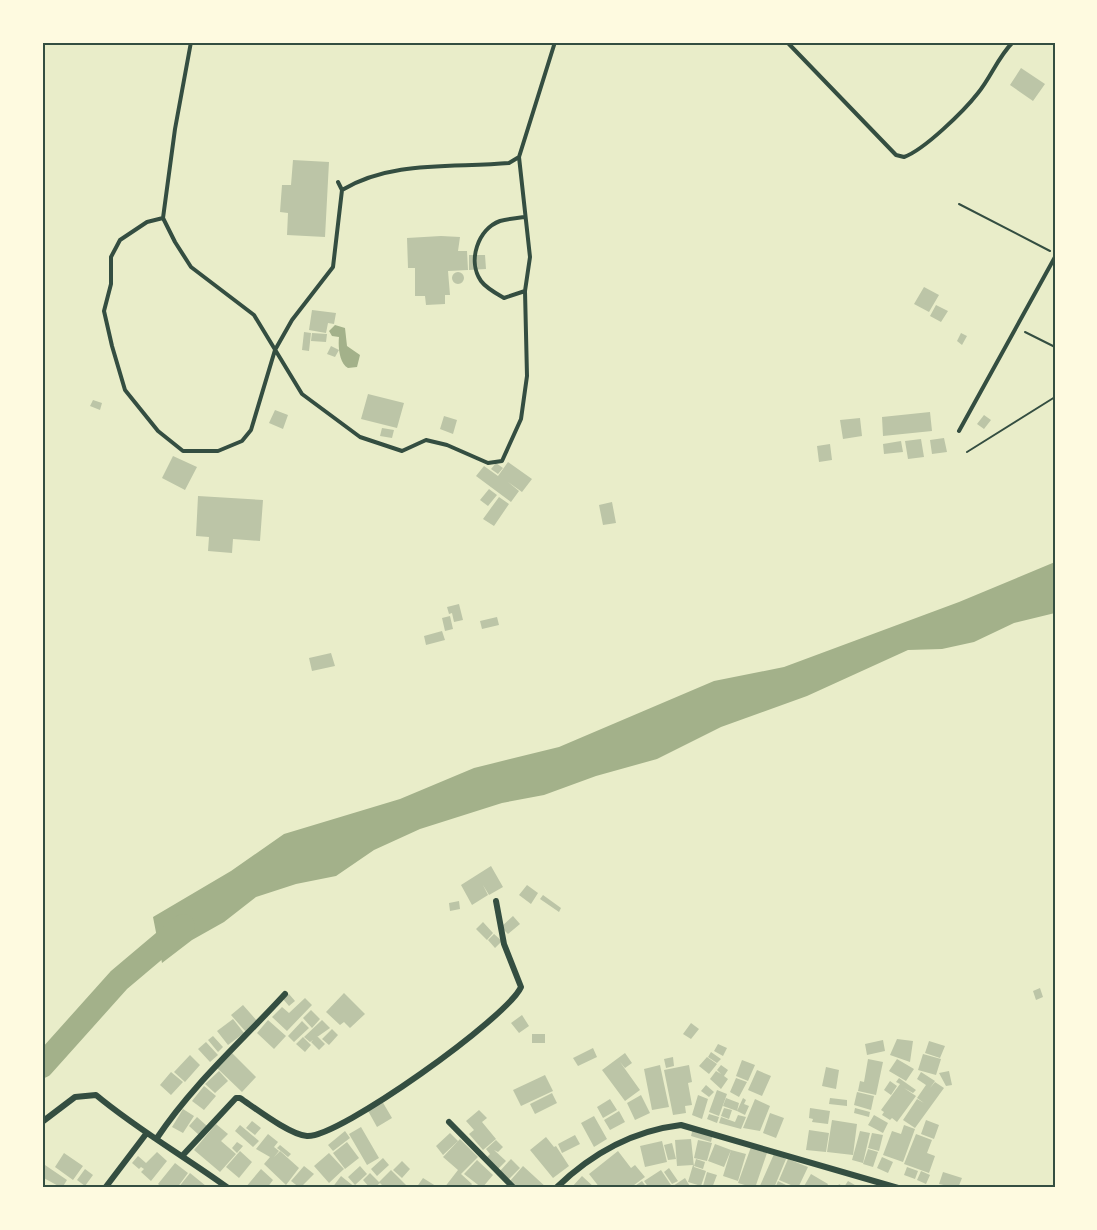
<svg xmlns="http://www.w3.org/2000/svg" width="1097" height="1230" font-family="Raleway,sans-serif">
	<rect width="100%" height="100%" fill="#e9edc9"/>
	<path fill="#a3b18a" d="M335,325l10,3 2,18 13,9 -3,12 -9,1c-9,-5 -10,-22 -9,-31l-7,-1 -3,-5z
		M1055,562v51l-41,10 -40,19 -32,7 -34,1 -101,46 -86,31 -64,32 -61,17 -52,19 -42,8 -82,26 -46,21 -38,26 -40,8 -40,13 -32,25 -32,18 -30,23 -9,-46 78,-46 53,-37 116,-35 74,-31 85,-21 155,-66 70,-14 175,-65z"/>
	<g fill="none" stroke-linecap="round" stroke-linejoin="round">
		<path stroke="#a3b18a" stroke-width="24" d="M42,1066l77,-86 64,-54"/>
	</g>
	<path fill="#bcc5a7" d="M1021,68l24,16 -12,17 -23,-16z
		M293,160l36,2 -4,75 -38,-2 1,-22 -8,-1 2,-27h9z
		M441,236l19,1 -2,14h9l1,19 -20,1 2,24h-5v9l-19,1 -1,-9h-10v-28h-7l-1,-30z
		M469,255h16l1,14 -17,1z
		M452 278a6 6 0 1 1 12 0a6 6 0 1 1-12 0Z
		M924,287l15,8 -10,17 -15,-8z
		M936,305l12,6 -7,11 -11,-6z
		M312,310l24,3 -2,11 -6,-1 -2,10 -17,-3z
		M304,332l7,1 -2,18 -7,-1z
		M312,333l15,1 -1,8 -15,-1z
		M961,333l6,3 -5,9 -5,-4z
		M331,346l8,4 -4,7 -8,-3z
		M368,394l36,9 -7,25 -36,-9z
		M93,400l9,3 -2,7 -10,-4z
		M275,410l13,5 -5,14 -14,-6z
		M930,412l2,19 -49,5 -1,-19z
		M984,415l7,5 -7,9 -7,-5z
		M444,416l13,4 -4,14 -13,-5z
		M860,418l2,18 -19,3 -3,-19z
		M382,428l12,2 -2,8 -12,-2z
		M944,438l3,14 -15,2 -2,-14z
		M921,439l3,18 -16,2 -3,-18z
		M901,441l2,11 -19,2 -1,-10z
		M830,444l2,16 -13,2 -2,-16z
		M173,456l24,11 -12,23 -23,-12z
		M508,462l24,17 -10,13 -14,-10 11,9 -8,11 -35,-26 8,-10 14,10z
		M496,463l7,5 -5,6 -7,-5z
		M489,489l8,6 -9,11 -8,-6z
		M198,496l65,4 -3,41 -27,-2 -1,14 -24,-2 1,-14 -13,-1z
		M499,497l10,7 -15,22 -11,-7z
		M612,502l4,21 -13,2 -4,-20z
		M459,604l4,16 -9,2 -2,-9 -3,1 -2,-7z
		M450,616l3,13 -8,2 -3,-13z
		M497,617l2,8 -17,4 -2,-8z
		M442,631l3,9 -19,5 -2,-9z
		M331,653l4,13 -23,5 -3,-13z
		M491,866l12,21 -14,8 -6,-10 5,10 -16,10 -11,-20z
		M527,885l11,8 -7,11 -12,-9z
		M543,895l18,13 -2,4 -19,-13z
		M459,901l1,8 -10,2 -1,-8z
		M513,916l7,8 -12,10 -7,-7z
		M483,922l10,11 -6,7 -11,-11z
		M494,934l8,7 -7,7 -7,-8z
		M1040,988l3,9 -7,3 -3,-9z
		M344,993l21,21 -15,14 -6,-6 -4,3 -14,-13z
		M289,994l6,7 -6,5 -6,-7z
		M305,998l7,7 -25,26 -15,-14 10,-10 7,6z
		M243,1005l15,17 -12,10 -15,-17z
		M311,1010l9,9 -8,9 -9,-10z
		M522,1015l7,11 -10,7 -8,-10z
		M233,1019l11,14 -16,12 -11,-14z
		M268,1020l18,16 -12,13 -17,-16z
		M322,1020l8,8 -20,14 -6,-5z
		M302,1021l7,7 -15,14 -6,-6z
		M691,1023l8,6 -8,10 -8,-5z
		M332,1029l6,6 -9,10 -7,-6z
		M532,1034h13v9h-13z
		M213,1036l10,11 -5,5 -10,-12z
		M317,1036l8,8 -6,6 -8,-8z
		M303,1037l8,8 -6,7 -9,-8z
		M897,1039l16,2 -3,21 -20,-7z
		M883,1040l2,11 -18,4 -2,-11z
		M929,1041l16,5 -5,12 -15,-5z
		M206,1042l12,13 -8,7 -12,-13z
		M718,1044l9,4 -4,8 -9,-5z
		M593,1048l4,9 -19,9 -5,-8z
		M711,1052l10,7 -4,4 -9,-6z
		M232,1053l24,24 -14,15 -25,-24z
		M625,1053l7,10 -7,5 -5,-6 20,28 -15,11 -23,-31z
		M923,1054l18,5 -5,16 -18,-5z
		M190,1055l10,10 -15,17 -11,-10z
		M673,1057l1,9 -8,2 -2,-9z
		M707,1057l10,7 -8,10 -10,-8z
		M868,1059l15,3 -7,33 -18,-4 2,-10 4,1z
		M897,1059l17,10 -8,12 -17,-10z
		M742,1060l13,5 -7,16 -12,-5z
		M660,1065l9,42 -17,3 -8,-41z
		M689,1065l3,17 -4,1 4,22 -7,1 1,7 -13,2 -9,-45z
		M721,1065l7,5 -4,6 4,3 -7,10 -11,-10 6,-8 5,3 -4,-4z
		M826,1067l13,3 -3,19 -14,-3z
		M757,1070l14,6 -9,20 -14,-6z
		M219,1071l9,10 -13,12 -10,-9z
		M949,1071l3,14 -6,1 -7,-13z
		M171,1072l12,10 -12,13 -11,-10z
		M921,1072l14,9 -5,7 5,-6 9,6 -29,40 -12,-8 14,-21 7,4 -7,-5 9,-13 -9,-6z
		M545,1075l8,16 -32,15 -8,-16z
		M736,1078l11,4 -8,15 -9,-5z
		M899,1078l17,12 -3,3 -9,-5 12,8 -19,26 -5,-4 -2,2 -8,-5 2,-3 -3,-2 19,-26 -4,-2z
		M890,1081l7,5 -6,9 -7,-5z
		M706,1085l8,7 -5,5 -8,-6z
		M204,1086l12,10 -12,14 -12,-9z
		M717,1090l10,4 -8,22 -10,-4z
		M857,1092l17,4 -3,14 -17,-5z
		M552,1093l5,10 -22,11 -5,-10z
		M641,1095l9,18 -15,7 -8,-17z
		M698,1095l10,4 -6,20 -10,-4z
		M726,1098l13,5 -2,8 -14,-5z
		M743,1098l3,2 -2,4 5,2 -4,9 -8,-4z
		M830,1098l17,2v6l-18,-2z
		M610,1099l7,11 -14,8 -6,-11z
		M755,1099l15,7 -10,25 -17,-3z
		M382,1101l10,17 -15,9 -10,-18z
		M724,1108l8,2 -3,9 -8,-3z
		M810,1108l20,3 -2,13 -16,-2 1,-3 -4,-1z
		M855,1108l15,4 -1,5 -15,-4z
		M183,1109l11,7 -11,17 -11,-6z
		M479,1110l8,8 -5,4 14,17 -13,11 -14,-16 5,-4 -8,-9z
		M619,1111l6,11 -15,8 -6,-10z
		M770,1113l14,5 -8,20 -13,-5z
		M709,1114l10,3 -2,6 -10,-4z
		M738,1115l8,2 -5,12 -22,-6 2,-6 14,5z
		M874,1115l14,8 -5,10 -15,-8z
		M594,1116l13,23 -13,8 -13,-24z
		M197,1117l10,9 -8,9 -10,-9z
		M832,1120l25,4 -4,31 -26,-3z
		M926,1120l13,5 -5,14 -13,-5z
		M252,1121l9,7 -6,7 -9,-7z
		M216,1124l12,10 -7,7 15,13 -16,18 -26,-22z
		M240,1125l19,16 -6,6 -18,-16z
		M904,1125l11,4 -12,33 -20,-7 9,-24 9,3z
		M361,1127l18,31 -12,7 -18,-31z
		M693,1128l20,6 -2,8 -20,-6z
		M809,1130l20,3 -3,19 -20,-2z
		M345,1131l5,7 -17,13 -5,-6z
		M860,1131l10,2 -7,30 -11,-3z
		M450,1133l8,8 -15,14 -7,-9z
		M872,1133l11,2 -4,16 -11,-3z
		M268,1134l10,8 -4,5 5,4 -5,6 6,-6 19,17 -13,17 -22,-21 6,-7 -14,-8z
		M916,1134l16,6 -5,13 8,3 -6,17 -25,-9z
		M575,1135l5,9 -18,9 -4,-9z
		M546,1137l8,10 2,-1 13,20 -16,12 -23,-28z
		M460,1139l18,18 -17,17 11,10 -3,4h-25l14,-18 -15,-13z
		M691,1139l3,28 12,4 -5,15 -13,-4 5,-17 -16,1 -2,-26z
		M496,1140l7,7 -5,5 -4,-2 12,11 -9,9 -12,-11 5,-5 -4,-5z
		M698,1140l14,3 -5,18 -13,-3z
		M662,1141l5,21 -22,5 -5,-21z
		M237,1142l6,4 -6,7 -5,-5z
		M347,1142l12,16 -14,11 -12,-16z
		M672,1143l4,16 -8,1 -4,-15z
		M715,1144l16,6 -7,17 -16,-6z
		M280,1145l11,9 -3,3 -11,-9z
		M751,1147l16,6 -12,35 -17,-5z
		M868,1149l10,3 -5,15 -10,-3z
		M731,1150l15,4 -8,27 -15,-5z
		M240,1151l12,11 -13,16 -13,-11z
		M618,1151l13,17 4,-3 10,12 -15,11h-30l-11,-14z
		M157,1152l10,9 -16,20 -10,-9 3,-3 -3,-2 -2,2 -7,-6 6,-7 8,7z
		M64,1153l19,13 -10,14 -18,-13z
		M329,1153l15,16 -15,14 -15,-17z
		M774,1154l12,5 -12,29h-15z
		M882,1157l11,5 -5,11 -11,-5z
		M383,1158l6,7 -12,11 -6,-7z
		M511,1159l9,9 -11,11 -9,-8z
		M696,1159l9,3 -2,7 -9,-3z
		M788,1159l20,8 -10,21 -19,-8z
		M477,1160l16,15 -11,13 -18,-14z
		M402,1161l8,8 -8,9 -9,-8z
		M42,1163l25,17 -5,8 -20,-11z
		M175,1163l13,10 -11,15h-14l-5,-4z
		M304,1166l10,8 -14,14 -9,-7z
		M360,1166l7,8 -12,11 -7,-8z
		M523,1166l24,22h-29l-8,-7z
		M907,1167l11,4 -3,8 -11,-4z
		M669,1168l9,13 -6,3 -8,-12z
		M85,1169l8,6 -8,11 -8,-6z
		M261,1169l12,11 -6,8h-22z
		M391,1170l16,16 -2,2h-20l-6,-6z
		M661,1170l12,18h-24l-5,-7z
		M921,1171l9,4 -4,9 -9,-4z
		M707,1172l10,3 -5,13 -9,-2z
		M943,1172l19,6 -4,10 -19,-4z
		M190,1173l16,13 -1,2h-27z
		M370,1173l10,10 -6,5h-4l-7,-8z
		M811,1174l17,10 -2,4h-23z
		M341,1176l15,12h-24z
		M582,1176l13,12h-24z
		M423,1178l16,10h-23z
		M685,1178l6,10h-16l-2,-2z
		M642,1181l5,7h-15z
		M778,1181l14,7h-17z
		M848,1181l12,7h-23l2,-4 5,3z"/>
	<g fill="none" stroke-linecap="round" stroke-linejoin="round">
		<path stroke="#344e41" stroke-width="2" d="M959,204l91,47
			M1025,332l30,15
			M967,452l88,-55"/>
		<path stroke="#344e41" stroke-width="4" d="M191,42l-16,87 -12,89 12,24 16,25 63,48 48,79 58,43 42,14 24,-11 21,5 41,18 14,-2 19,-42 6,-43 -2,-85 5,-34 -11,-100 36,-115
			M787,42l109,113 8,2c20,-7 60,-46 74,-64 13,-16 20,-36 35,-51
			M338,182l4,8c49,-30 111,-22 167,-27l10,-6
			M524,217c-8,1 -16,2 -24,4 -22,8 -33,40 -19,60 5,7 16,13 23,17l21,-7
			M163,218l-16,4 -27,18 -9,17v27l-7,27 8,35 13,44 33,41 25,20h35l24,-10 9,-11 24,-80 17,-30 41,-53 9,-77
			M959,431l96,-174"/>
		<path stroke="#344e41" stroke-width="6" d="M42,1122l33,-25 21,-2c42,35 88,61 132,93
			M449,1122l65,66
			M157,1138c36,-54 84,-96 128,-144
			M183,1155l53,-57h4c15,10 50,37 67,38 32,2 201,-119 214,-149l-17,-43 -8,-43
			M105,1188l41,-54
			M556,1188c35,-34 75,-57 125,-63l217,63"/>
	</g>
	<rect width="1097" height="1230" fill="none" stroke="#fefae0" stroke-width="87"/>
	<rect x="44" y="44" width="1010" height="1142" fill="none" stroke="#344e41" stroke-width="2"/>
</svg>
